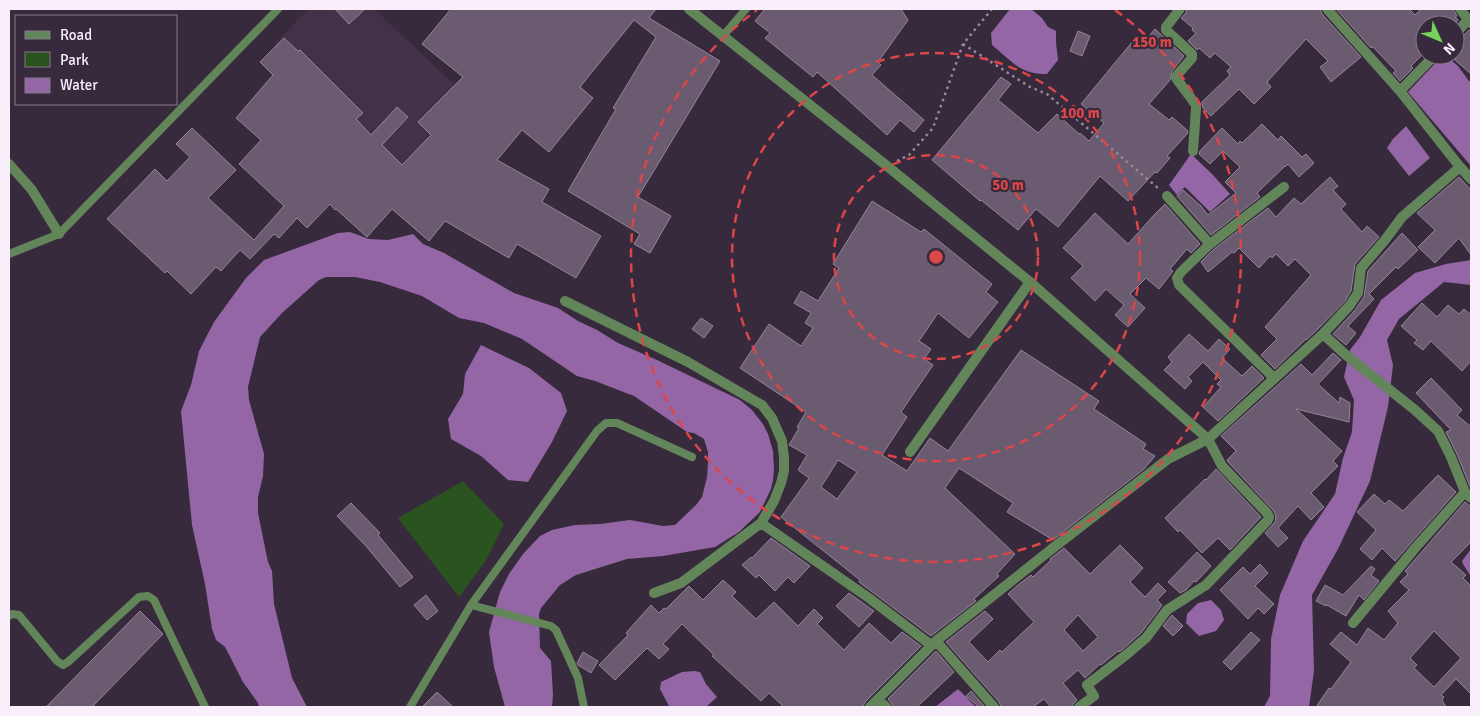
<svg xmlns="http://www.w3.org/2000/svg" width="1480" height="716" font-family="Signika,sans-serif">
	<rect width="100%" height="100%" fill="#372a3c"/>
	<path fill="#433149" d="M308,9h66l114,107 -66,69 -148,-140z"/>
	<path fill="#2b531f" d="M463,481l41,43 -17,35 -28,38 -61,-79z"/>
	<path fill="#9466a5" d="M1010,9h21l11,9 6,9 8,4v12l2,17 -11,14c-28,0 -35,-13 -55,-29l-1,-12z
		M1443,55h2l13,11 11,15 2,1v84l-63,-74z
		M1406,126l24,32 -21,18 -22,-28 6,-9z
		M1191,154l21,20 18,20 -20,18 -25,-25 -8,8 -8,-10z
		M350,232l19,7 19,1 25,-6 10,10 21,9 70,40 44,15 20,13 19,9 21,13 39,17 83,40 12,10 11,14 5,10 5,17 1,19 -1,10 -2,9 -11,23 -21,20 -24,15 -52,9 -36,3 -51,16 -16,10 -19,23 -2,6 1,34 11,13 2,33 -1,13h-47l-11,-40 -5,-35 11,-40 9,-18 14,-20 17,-18 12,-6 23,-5 25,-1 30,-4 33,6 12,-1 21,-20 6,-8 5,-20 1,-14v-11l-4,-13 -10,-6 -7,-1 -53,-36 -39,-15 -18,-5 -55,-37 -38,-16 -25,-5 -37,-22 -42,-14 -25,-5h-29l-7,3 -37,33 -22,24 -12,50 1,13 15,54 -1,22 -5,21v16l10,49 4,9 2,33 18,74 15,29h-48l-1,-4 -15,-21 -18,-35 -9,-7 -4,-11 -7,-45 -13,-59 -11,-114 10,-26 8,-34 15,-29 32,-44 18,-18 74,-27z
		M1471,260v25l-27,-3 -45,37 -12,21 6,25 -5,42 -18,74 -32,68 -26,46 2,76 -5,36h-45l6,-11 1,-57 9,-44 23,-54 32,-47 8,-36 9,-26 2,-32 -10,-23 6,-27 10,-13 21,-37 34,-27 31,-9z
		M481,345l48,23 32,25 6,18 -15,31 -24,40 -20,-2 -27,-24 -30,-17 -3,-20 15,-25 2,-20z
		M1471,549v28l-8,-13 -1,-3z
		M1211,600l10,10 3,10 -8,11 -17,5 -13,-13 1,-9 11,-11z
		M694,671l6,1 6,12 11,13 -11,10h-34l-3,-1 -9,-17 1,-7 21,-10z
		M958,689l18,18h-41z"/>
	<path fill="#6a5b70" stroke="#95849b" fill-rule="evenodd" d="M335,9h30l-16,15z
		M451,9h205l-7,9 71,43 -82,136 33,19 -21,37 -16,-9 6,-10 -72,-43 48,-82 -3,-1 43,-71 -22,-17 -54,67 13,11 -44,54 -27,-22 -25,30 52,29 -7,13 59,34 -25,42 -59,-34 -8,14 -64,-37 -16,20 -37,-32 -25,28 -31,-28 -1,1 -5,-6 -23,24 -10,-10 -18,20 -5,-4 -24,25 -10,-9 -19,21 -5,-4 -25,27 -24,-23 -2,2 -58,-54 48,-50 12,12 23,-24 -14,-13 16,-16 44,42 -28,28 46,42 30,-34 -45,-42 22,-24 -25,-22 37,-43 -13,-13 24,-24 14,13 2,-1 63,63 -7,6 15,16 26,-28 11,10 -26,28 20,20 29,-30 -13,-13 45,-45 -41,-33z
		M765,9h136l7,11 -30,42 3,3 -9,10 52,45 -10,12 -14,-12 -13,15 -70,-63 -4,5 -48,-39 5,-5 -15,-12z
		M1187,9h133l2,5 39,43 -30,25 -11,-15 8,-6 -22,-22 -39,43 4,5 -17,17 -15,-15 -28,27 -8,-8 -1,-6 28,-27 -3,-4 4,-4 -16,-14 -5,5 -11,-10 -2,2 -9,-9 8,-8 -4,-3 1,-2 -12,-10 5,-5z
		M1336,9h73l6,6 6,-6h32l4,7 -2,1 3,3 -4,5h-29v27l-14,14 2,2 -13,13 -7,-8 3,-2 -23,-24 -2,1z
		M1155,29l29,27 -12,15 -2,9 -21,24 20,16 3,-3 16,14 -1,3 -20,22 3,2 -13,15 -2,-1 -27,29 -28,-25 -42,51 -22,-18 -18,21 -37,-30 -1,1 -48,-41 69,-83 10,7 -13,16 40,33 19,-19 22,20 1,-1 9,8 15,-18 -23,-19 52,-63 7,6z
		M1469,30h2v44l-16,-14v-19l5,-2z
		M1078,31l12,5 -8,20 -12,-5z
		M1262,124l16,16 3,-4 21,21 4,-3 8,9 -15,14 -11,-13 -3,3v-1l-28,27 3,4 -49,38 -34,-39 6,-6 18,16 7,9 28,-22 -11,-11 15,-15 -17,-16 -13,13 -11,-10 1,-3 22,-23 16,16 2,-3 2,2z
		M1330,177l8,9 -5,4 13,14 -5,5 21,23 5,-6 12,11 -24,27 -4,27 -6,10 -27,28 -12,11v-1l-31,30 -14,-14 16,-16 -12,-12 46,-52 -16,-16 -7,7 -12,-12 -4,4 -2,-2 -11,12 -20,-20 -5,5 -2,-1 -24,20 -7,-10 13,-13 54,-41 8,9 18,-19 7,6z
		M1459,177l12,13v65l-12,-17 -24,25 -17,-16 17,-17 -18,-17z
		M872,201l49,31 3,-3 68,55 -6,8 12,10 -29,36 -31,-25 -19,28 12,8 -7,10 9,6 -32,47 6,5 -25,38 25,16 23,-33 18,13 73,-101 78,51 -5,8 52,35 -3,5 12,7 -11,13 -91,71 -46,-28 6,-9 -54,-35 -14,20 70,66 -18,20 2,2 -25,23 2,2 -45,35 -72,-54 1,-2 -79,-63 28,-39 -11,-8 9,-15 -18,-10 10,-17 -2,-1 9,-15 -66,-44 29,-44 32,22 12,-18 -8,-5 6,-10 -17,-10 7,-12 17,10 21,-33 -6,-4zM838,460l19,12 -20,27 -16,-12z
		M1165,204l35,40 -9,9 -4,-4 -17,20 3,2 -14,18 -13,-11 -16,16 15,14 -17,19 -13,-12 9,-10 -18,-16 -11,12 -24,-23 12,-12 -20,-18 32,-35 33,31 26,-29z
		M1402,233l16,17 -20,19 -2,-2 -27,27 5,5 -26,27 8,7 -10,12 -13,-11 22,-24 9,-13 4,-26z
		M1422,303l15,14 11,-12 11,9 5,-5 7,6v46l-9,10 -31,-30 -8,9 -9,-7 3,-3 -16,-14z
		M701,318l12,8 -9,12 -12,-9z
		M1189,334l19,17 11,-12 11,10 -8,9 20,18 10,-10 12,12 -46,43 -15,-14 18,-20 -4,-3 4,-4 -18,-18 -15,15 4,4 -7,8 -21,-19 8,-8 -4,-5z
		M1333,353l8,7 -23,24 21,19 1,-6 10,6 -1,19 -53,-13 46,42 -9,10 5,5 -27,27 13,14 -13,13 -13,-14 -20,22 10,10 -10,9 -13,-14 10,-11 1,-6 -3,-6 -45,-48 -1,-2 9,-9 -15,-15 80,-72 11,11z
		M1431,378l31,32 -5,5 14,12v62l-14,-35 -11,-22 5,-2 -35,-37z
		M1216,469l45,48 -31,33 -12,-12 -16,15 -22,-23 -2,2 -13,-14 40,-39 1,1z
		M1438,475l18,17 -61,69 -13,-13 -10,12 -12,-11 16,-19 -19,-18 17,-18 11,10 4,-4 14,11z
		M1465,502l6,5v35l-20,20 15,13 -3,3 8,8v108l-15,-15 -15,16 3,2 -2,3 4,7h-130l13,-19 2,1 20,-27 -21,-18 11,-12 16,13 11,-17 16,12 14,-17 -10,-12 21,-21 -9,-8 8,-8 -3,-3zM1434,631l27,27 -27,29 -20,-19 3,-3 -7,-7z
		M351,503l29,30 -2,2 35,42 -13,10 -34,-41 -29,-30z
		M771,538l39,28 -16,17 -6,-6 -13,14 -16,-16 -3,3 -14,-13 9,-8 1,1z
		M1120,545l23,23 -13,14 15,15 13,-14 8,8 -9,9 5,5 -21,28 -19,17 -3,2 -1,-1 -17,14 -1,-1 -15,14 -7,-8 -15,13 14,17 -4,4 -1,3h-21l-7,-8 -11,8h-32l-2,-5 -53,-60 39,-31 8,8 -24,23 19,20 12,-12 2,2 32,-30 -26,-28 10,-9 13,-10 2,2 18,-17 -1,-1 14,-11 26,26zM1078,615l20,22 -15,14 -19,-21z
		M1197,552l14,14 -15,16 -2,-1 -8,9 -6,3 -12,-11z
		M1260,564l8,9 -13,13 19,18 -10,10 -6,-6 -10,11 -28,-29 23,-23 7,7z
		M1371,566l4,3 -4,6 8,6 -15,19 -5,-5 -13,21 -19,-11 -1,1 -10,-5 9,-16 18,10z
		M723,580l13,12 -4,4 24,23 18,-17 24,24 16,-17 9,9 -6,6 27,26 25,-27 22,20 11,-11 19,14 -56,56 -2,5h-79l-15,-14 -8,8 -49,-45 2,-1 -32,-31 -19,20 6,5 -10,10 -12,-11 -32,32 -16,-15 29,-30 -2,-2 25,-28 8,8 5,-5 2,1 23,-23 14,14z
		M849,593l25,18 -15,16 -23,-21z
		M426,595l12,16 -11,9 -13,-15z
		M140,611l23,23 -71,73h-46z
		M1172,615l11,11 -10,10 -10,-10z
		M1251,632l9,8 -29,30 -8,-8z
		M936,651l18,21 -37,35h-24l-2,-4 -3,-4z
		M583,652l15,9 -7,12 -13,-8 -1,-2z
		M971,691l14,16h-6l-13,-11z
		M437,692l16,15h-31z"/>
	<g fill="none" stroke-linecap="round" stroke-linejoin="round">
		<path stroke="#968b9a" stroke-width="2.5" stroke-dasharray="2.5 4" stroke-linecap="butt" d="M963,44l67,43 17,7 111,94
			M897,161l12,-6 24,-27 30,-84 29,-35"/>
		<path stroke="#63855a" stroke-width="8" d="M723,36l23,-27
			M9,254l50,-20 219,-225
			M471,605l80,21 5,4 22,48 6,29
			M9,616l3,-2 7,1 38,46 6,4 5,-3 71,-65 9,-1 6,4 51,107
			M410,707l61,-102 126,-174 9,-8h11l75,34"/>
		<path stroke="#63855a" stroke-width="10" d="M1180,9l-14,18v3l26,24v4l-15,17 -1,3 20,27v4l-3,42
			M1327,9l73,82 60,76 11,12
			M1460,9l11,14
			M1455,34l13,-14
			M1400,91l35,-36
			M9,164l23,26 27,44
			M1167,196l43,48 -29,28 -4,6 2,7 95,93
			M1210,244l74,-57
			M565,301l123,61 74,43 10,13 10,23 2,16v14l-3,12 -7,18 -13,22 -80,60 -27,10
			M1323,334l23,21 69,55 23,21 13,26 14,35 6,6
			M910,452l120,-170
			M761,523l108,75 62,47
			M1353,623l63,-76 49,-55
			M936,641l58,66
			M878,699l8,8
			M870,707l66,-66 117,-93 115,-89 40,-20 115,-105 27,-29 8,-12 3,-25 24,-28 17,-23 58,-50
			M1079,707l15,-11 -7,-11 39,-30 20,-17 21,-28 39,-25 62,-65 1,-3 -2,-4 -45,-47 -14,-27"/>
		<path stroke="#63855a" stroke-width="10" d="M689,9l198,157 143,116 178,157"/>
	</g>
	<g fill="none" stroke="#db4648" stroke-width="2.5" stroke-dasharray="9 6">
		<circle cx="936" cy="257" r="102"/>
		<circle cx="936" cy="257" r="204"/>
		<path d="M1115 10A305 305 0 1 1 757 10"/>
	</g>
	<circle cx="936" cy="257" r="8" fill="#db4648" stroke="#372a3c" stroke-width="2.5"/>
	<g font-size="15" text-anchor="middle" font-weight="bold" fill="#db4648" stroke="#372a3c" stroke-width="4.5" stroke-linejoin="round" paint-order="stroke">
		<text x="1152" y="47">150 m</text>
		<text x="1080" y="118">100 m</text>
		<text x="1008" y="190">50 m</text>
	</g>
	<rect width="1480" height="716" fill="none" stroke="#f8effb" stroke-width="20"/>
	<rect x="15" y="15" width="162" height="90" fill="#372a3c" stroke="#847988"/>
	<rect x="25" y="31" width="25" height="8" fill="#63855a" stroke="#847988"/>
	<text x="60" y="40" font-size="15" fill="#f8effb">Road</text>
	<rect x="25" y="52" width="25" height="15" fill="#2b531f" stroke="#847988"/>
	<text x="60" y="65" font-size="15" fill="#f8effb">Park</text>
	<rect x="25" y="78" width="25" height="15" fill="#9466a5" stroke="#847988"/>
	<text x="60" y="90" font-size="15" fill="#f8effb">Water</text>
	<g transform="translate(1440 40) rotate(134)"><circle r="24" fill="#372a3c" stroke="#847988"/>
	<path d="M0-4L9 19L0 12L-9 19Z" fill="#76d25a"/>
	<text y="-8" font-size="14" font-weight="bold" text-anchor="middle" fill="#f8effb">N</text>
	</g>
</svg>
